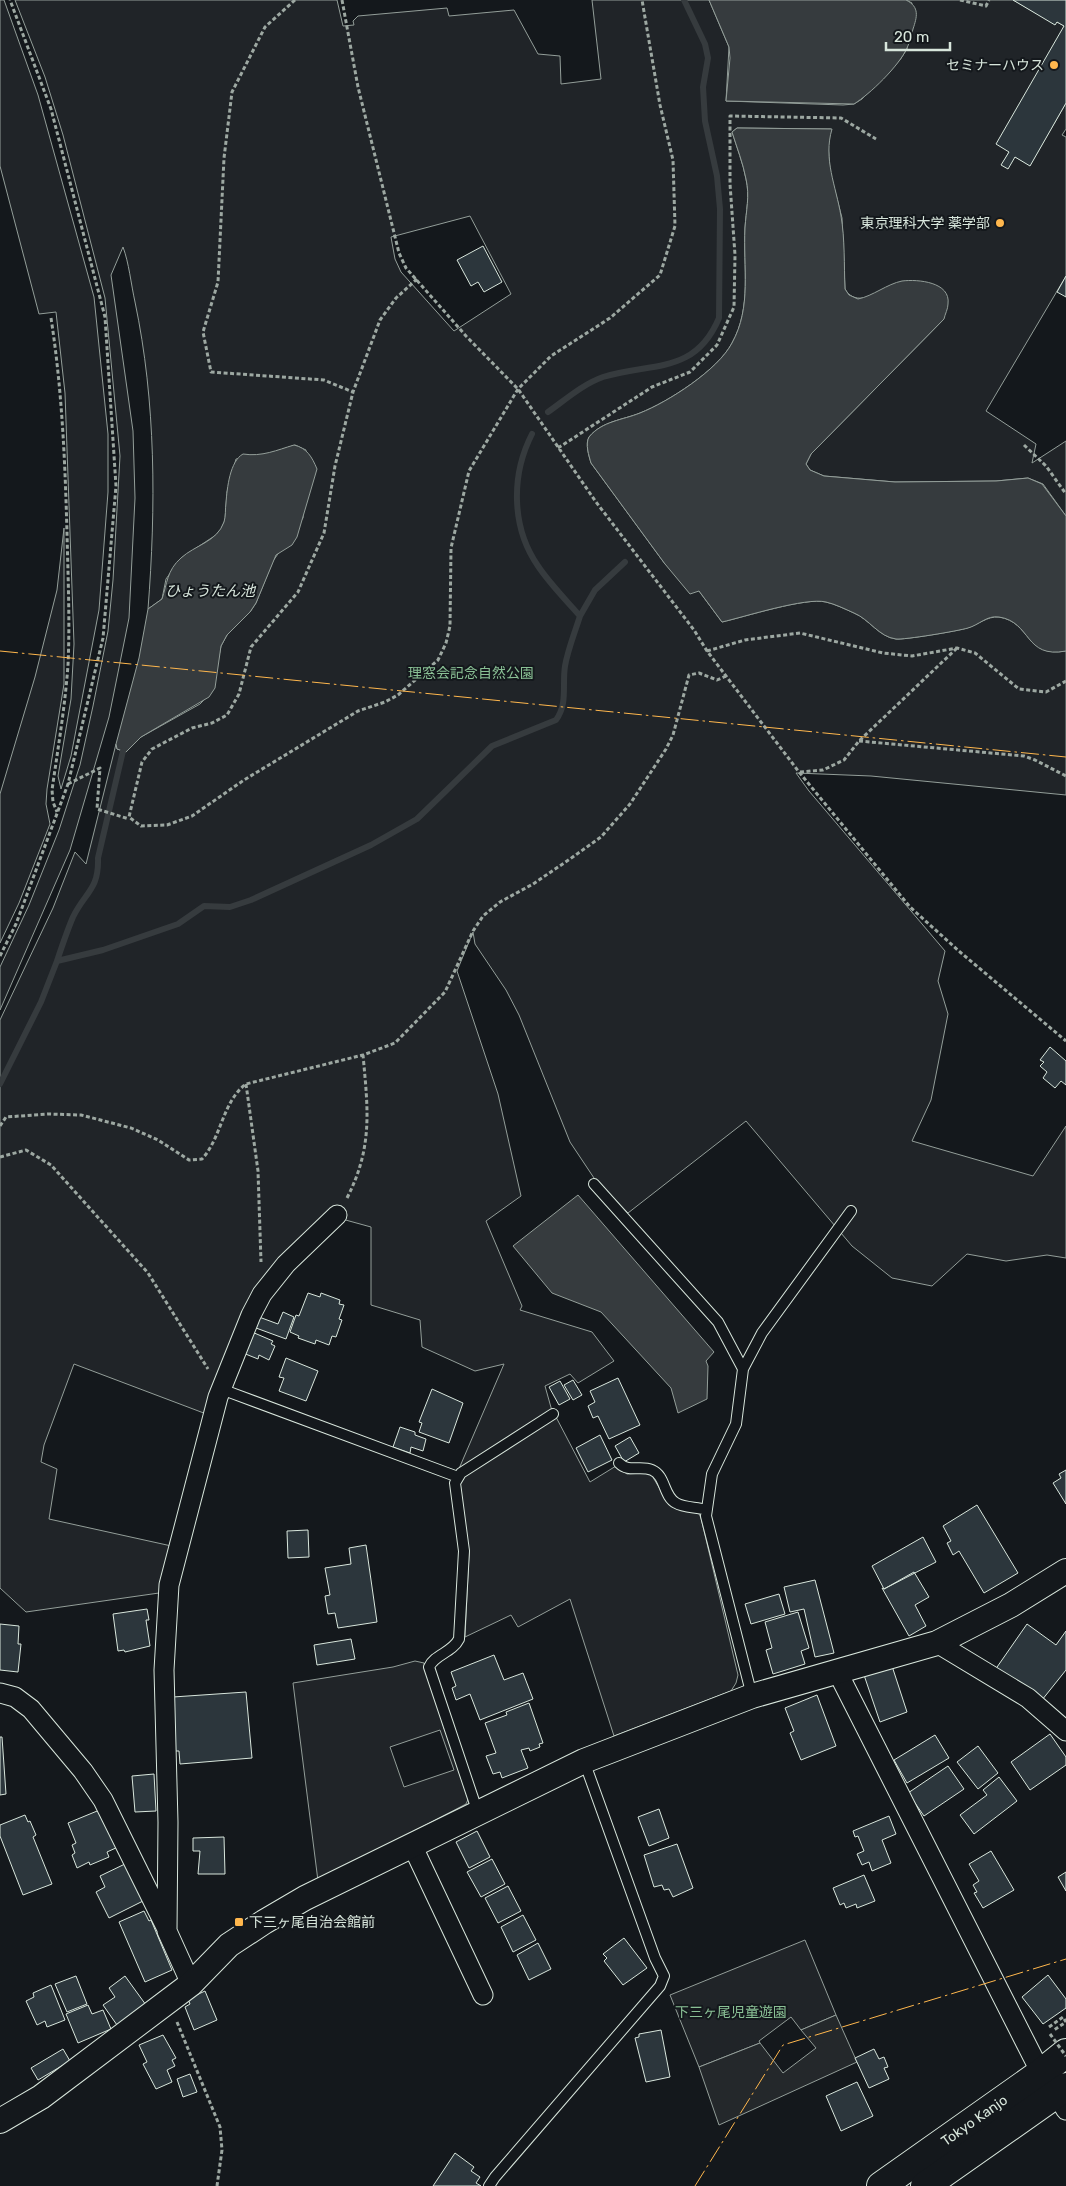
<svg xmlns="http://www.w3.org/2000/svg" width="1066" height="2186" font-family="Rubik,'Noto Sans JP',sans-serif">
	<rect width="100%" height="100%" fill="#14181c"/>
	<path fill="#202428" stroke="#939e99" fill-rule="evenodd" d="M0,0h4l34,95 56,202 14,137v58l-9,118 -28,146 -10,33 -3,-13 13,-77 3,-55 -9,-251 -9,-81 -17,2 -39,-148z
		M15,0h322l6,26 11,-1 -1,-4 5,-5 89,-8 2,8 65,-6 24,44 22,2 1,28 40,-5 -9,-79h117l20,47 -3,54 117,4 11,-1 8,-5 38,-39 7,-11 5,-46 -6,-3h107l42,24 2,-2 7,4 -55,126 -7,13 13,-8 15,8 36,-62v26l-4,6 4,2v139l-80,135 50,33 -4,19 34,-22v75l-23,-32 -15,-6 -32,3 -101,1 -71,-6 -14,-6 -4,-6 5,-10 133,-135 -81,-21c-8,1 -14,-2 -18,-9l-3,-71 -12,-46 -2,-30 3,-13 -94,-1 -5,4c5,16 11,31 14,47 4,17 0,32 -1,49 -2,39 7,79 -13,115 -14,27 -64,59 -92,70 -17,7 -38,8 -51,24 -4,7 0,19 2,26l74,101 34,27 23,31c22,-5 84,-25 104,-20 9,2 19,7 28,11 15,6 25,24 42,26 7,1 62,-8 71,-11 11,-3 20,-12 32,-11 32,5 26,41 67,34v144l-195,-19 -75,-3 13,18 136,160 -7,30 10,33 -17,86 -19,41 121,35 33,-50v132l-19,-3 -41,6 -39,-7 -35,32 -40,-8 -40,-32 -106,-125 -118,92 -34,-35 -24,-36 -51,-127 -13,-25 -31,-46 -2,-12 -16,39 41,123 23,102 -35,25 36,85 -2,4 72,22 22,29 -36,22 -8,-9 -25,12 7,25 -94,60 46,-107 -29,7 -53,-24 -2,-27 -49,-15v-78l-40,-11 -57,56 -65,143 -135,-51 -30,81 -3,17 16,7 -8,50 127,28 -10,45 -140,20 -26,-24v-568l53,-112 22,-56 11,12 30,-120 1,5 9,3 15,-15 59,-33 12,-12 9,-46 6,-11 23,-23 6,-9 17,-42 30,-43 3,-68 -11,-5 -30,10 -29,4 -9,33 -2,28 -4,9 -5,6 -35,23 -15,21 -4,20 -14,10c8,-102 8,-207 -13,-307 -4,-18 -6,-39 -12,-55l-12,28 22,156 2,67 -6,120 -20,99 -39,133 -70,160v-43l29,-62 30,-75 21,-65 13,-59 15,-75 5,-51 7,-124 -15,-158 -42,-163 -18,-58zM470,216l41,78 -57,37 -53,-59 -6,-13 -4,-22z
		M64,528v156l-17,105 -1,15 4,20 -31,79 -19,40v-149l35,-117 22,-87z
		M556,1417l34,65 26,-16 11,8 18,-1 6,1 16,27 31,11 3,6 37,157 -2,8 -5,8 -117,45 -44,-137 -52,28 -7,-12 -46,22 4,-83 -10,-64 2,-13z
		M415,1661l9,2 20,65 26,67 -4,9 -148,77 -25,-198 100,-16zM440,1730l14,40 -50,17 -14,-40z
		M805,1940l31,75 -35,15 -10,-13 -32,24 1,2 -61,24 -29,-72z"/>
	<path fill="#24282b" stroke="#939e99" d="M836,2015l21,47 -138,63 -20,-58 61,-24 23,30 33,-25 -15,-18z"/>
	<path fill="#363b3e" stroke="#939e99" d="M709,0h197c14,7 11,17 7,29 -2,7 -3,13 -6,19 -8,18 -37,46 -53,56l-128,-3 4,-43 -1,-11z
		M737,128l95,1c-9,30 4,57 9,87 4,23 3,49 4,73l4,6 9,4c15,-3 29,-15 44,-18 16,-2 49,1 46,23 0,5 -3,10 -4,15l-133,135 -5,10 4,6 14,6 71,6 101,-1 32,-3 14,6 24,32v135c-42,8 -34,-29 -67,-34 -12,-2 -20,8 -31,11 -10,3 -64,12 -72,11 -17,-2 -27,-20 -42,-26 -9,-4 -19,-9 -28,-11 -20,-5 -82,15 -104,20l-23,-31 -9,3 -25,-30 -74,-101c-2,-7 -6,-19 -2,-26 13,-16 34,-17 51,-24 28,-11 78,-43 92,-70 20,-36 11,-76 13,-115 1,-17 5,-32 1,-49 -3,-16 -9,-31 -14,-47z
		M294,445c13,3 18,12 23,24l-20,68 -5,8 -16,10 -20,48 -6,9 -23,23 -6,11 -6,42 -6,9 -68,40 -15,15 -9,-3 -1,-5 23,-86 9,-49 14,-10c5,-15 5,-29 19,-41 14,-13 36,-16 43,-36 2,-6 1,-13 2,-19 1,-15 4,-42 17,-49 19,3 34,-4 51,-9z
		M578,1195l136,157 -8,9 2,5 -1,33 -29,14 -7,-25 -70,-76 -49,-19 -39,-47z"/>
	<g fill="none" stroke-linecap="round" stroke-linejoin="round">
		<path stroke="#363b3e" stroke-width="6" d="M548,412c17,-12 35,-28 55,-35 49,-15 92,-2 116,-59l1,-109 -3,-33 -12,-55 -2,-34 5,-29 -3,-14 -21,-44
			M580,616l15,-26 30,-28
			M57,961c5,-15 10,-30 16,-44 12,-25 26,-27 25,-59l25,-107
			M0,1084l41,-82 16,-41 46,-11 75,-26 26,-18 26,1 21,-7 120,-55 46,-26 75,-73 64,-26c12,-16 6,-35 9,-54 3,-17 10,-34 15,-50 -14,-16 -30,-32 -42,-50 -27,-39 -27,-91 -6,-132"/>
	</g>
	<path fill="#2c363c" stroke="#d8e6dc" d="M1013,0h53v103l-36,63 -15,-9 -7,12 -7,-4 8,-13 -13,-8 68,-118 -7,-4 -2,3z
		M483,246l19,36 -18,10 -6,-10 -7,4 -14,-26z
		M1066,276v21l-9,-5z
		M1050,1047l16,14v24l-5,-4 -6,7 -12,-10 4,-6 -7,-6 4,-4 -4,-2z
		M308,1293l12,4 1,-4 19,7 -1,4 5,1 -5,14 3,1 -6,17 -4,-1 -3,9 -13,-5 -1,4 -17,-6 1,-2 -9,-4 6,-17 3,1z
		M283,1312l11,5 -8,22 -30,-11 3,-11 19,7z
		M252,1332l21,9 -2,3 4,2 -6,14 -10,-5 -1,4 -15,-6z
		M286,1358l32,13 -12,30 -27,-10 5,-13 -5,-1z
		M618,1378l22,47 -31,14 -11,-23 -5,2 -5,-12 7,-4 -5,-11z
		M573,1380l9,15 -9,5 -9,-15z
		M560,1381l10,18 -11,6 -10,-18z
		M432,1389l31,14 -14,40 -30,-11 3,-9 -3,-1z
		M400,1427l15,5v3l11,4 -3,12 -12,-4 -1,6 -17,-6z
		M600,1435l12,25 -24,12 -12,-24z
		M630,1437l9,16 -15,9 -9,-16z
		M1066,1470v34l-13,-21 8,-5 -2,-4z
		M977,1505l41,68 -34,20 -25,-42 -6,4 -6,-12 4,-2 -8,-15z
		M308,1530l1,27 -21,1 -1,-27z
		M923,1537l13,25 -52,27 -12,-23z
		M366,1545l11,77 -39,6 -3,-15 -7,1 -3,-18 5,-1 -5,-27 26,-4 -2,-16z
		M914,1572l15,25 -14,8 11,21 -17,10 -27,-48 2,1z
		M815,1580l19,73 -19,4 -11,-48 -14,3 -6,-25z
		M779,1594l6,20 -34,10 -6,-20z
		M147,1609l2,11h-3l4,26 -25,6 -1,-2 -6,1 -5,-37z
		M798,1612l11,36 -8,3 4,13 -32,10 -7,-24 6,-2 -7,-26z
		M0,1624l19,2 -1,18h3l-3,28 -18,-2z
		M1027,1624l29,21 10,-14v39l-24,30 -47,-30z
		M351,1639l4,20 -38,6 -3,-20z
		M494,1655l10,25 19,-7 10,26 -53,21 -10,-26 -14,6 -4,-12 4,-2 -5,-14z
		M892,1666l15,46 -27,10 -16,-47z
		M246,1692l6,66 -72,6 -1,-13h-5l-1,-54z
		M817,1695l19,51 -35,14 -11,-27 4,-2 -9,-23z
		M529,1703l14,40 -4,1 1,3 -10,4 -1,-3 -8,2 7,18 -26,10 -2,-6 -7,2 -7,-18 10,-3 -11,-30 22,-8 -1,-3z
		M1050,1734l16,23v8l-36,25 -19,-28z
		M935,1735l14,23 -42,25 -13,-23z
		M0,1737h2l4,57 -6,1z
		M978,1746l20,27 -20,16 -21,-27z
		M948,1766l16,23 -40,27 -16,-23z
		M154,1774l2,37 -21,1 -3,-36z
		M999,1777l18,24 -43,33 -14,-19 27,-20 -4,-5z
		M102,1809l16,38 -11,5 2,5 -19,8 -1,-3 -12,6 -5,-13 3,-2 -3,-8 4,-2 -8,-20z
		M659,1809l10,29 -20,8 -11,-29z
		M25,1815l3,7 2,-1 6,14 -3,2 19,47 -29,11 -23,-59v-11z
		M889,1816l7,18 -14,6 9,23 -19,8 -3,-9 -7,3 -5,-11 7,-3 -6,-15 -3,1 -2,-6z
		M477,1831l13,26 -21,11 -13,-26z
		M224,1837l1,37h-27l2,-23h-7v-13z
		M677,1844l16,44 -20,9 -4,-8 -5,1 -2,-5 -8,2 -10,-32z
		M991,1851l23,39 -31,18 -9,-15 3,-1 -4,-7 6,-4 -10,-17z
		M492,1859l13,25 -24,13 -14,-25z
		M127,1863l18,37 -36,18 -13,-26 9,-5 -5,-11z
		M1066,1872v19l-8,-14z
		M864,1875l11,26 -18,7 -1,-4 -10,4 -2,-5 -4,2 -7,-17z
		M508,1886l13,25 -23,12 -13,-25z
		M144,1911l5,10 2,-1 21,50 -27,12 -26,-60z
		M523,1915l13,25 -23,12 -12,-25z
		M624,1938l23,30 -24,17 -19,-24 3,-3 -4,-4z
		M538,1943l13,26 -22,11 -12,-25z
		M1048,1975l18,24v9l-23,16 -21,-27z
		M76,1976l11,28 -20,8 -12,-28z
		M125,1976l21,29 -29,20 -14,-20 12,-8 -6,-9z
		M51,1985l14,35 -18,7 -2,-6 -8,4 -11,-24 8,-4 -1,-4z
		M205,1991l12,29 -23,10 -9,-23 5,-3 -2,-5z
		M88,2005l4,9 11,-4 8,19 -33,14 -12,-29z
		M661,2030l9,47 -24,5 -11,-44 4,-1v-3z
		M163,2035l13,23 -4,2 3,6 -8,4 5,12 -16,7 -13,-25 4,-2 -8,-17z
		M63,2049l7,12 -32,19 -7,-12z
		M874,2049l5,10 5,-2 4,10 -4,1 5,11 -20,9 -14,-30z
		M190,2074l7,18 -14,5 -6,-18z
		M857,2082l16,34 -32,15 -15,-35z
		M455,2153l19,14 -3,4 9,6 -4,6 5,3h-48z"/>
	<g fill="none" stroke-linecap="round" stroke-linejoin="round">
		<defs>
			<path id="service" d="M594,1184l124,138 25,47
				M221,1389l237,88
				M619,1463c10,10 21,2 33,7 14,6 11,26 24,33 8,5 21,4 30,7
				M752,1696l-46,-180 6,-42 24,-50 7,-55 19,-36 89,-122
				M478,1813l-49,-146c6,-13 23,-14 30,-28l5,-88 -9,-68 6,-10 92,-59
				M489,2186l6,-9 165,-191 4,-10 -9,-18 -71,-197"/>
			<path id="minor" d="M937,1643l91,55 38,33
				M837,1671l204,402
				M0,1693l15,4 16,12 52,62 20,29 63,127
				M412,1845l71,150
				M191,1984l-24,-53 1,-109 -4,-152 5,-85 49,-188 33,-82 11,-21 24,-30 51,-49
				M1057,2095l9,15"/>
			<path id="tertiary" d="M0,2121l41,-24 150,-113 38,-39 35,-23 41,-24 279,-137 168,-65 185,-53 74,-38 55,-34"/>
			<g id="trunk">
				<path id="s1" d="M881,2186l160,-113 25,-20"/>
				<path d="M925,2186l141,-99"/>
			</g>
		</defs>
		<use href="#service" stroke="#d8e6dc" stroke-width="12"/>
		<use href="#minor" stroke="#d8e6dc" stroke-width="21"/>
		<use href="#tertiary" stroke="#d8e6dc" stroke-width="26"/>
		<use href="#trunk" stroke="#d8e6dc" stroke-width="30"/>
		<path stroke="#9da8a2" stroke-width="3" stroke-dasharray="4 2.5" stroke-linecap="butt" d="M295,0l-30,27 -33,65 -8,66 -6,124 -15,50 8,40 113,8 29,12
			M342,0l16,87 41,166 7,15 60,68 52,53 78,113 98,128 13,21 92,121 111,135 50,45 106,89
			M960,0l26,6 3,-6
			M417,279l-21,19 -16,22 -27,72 -18,74 -11,67 -26,59 -47,55 -12,47 -12,21 -15,8 -20,5 -40,21 -10,13 -13,55 12,9 26,-1 25,-9 52,-36 114,-69 27,-9 13,-7 40,-35 8,-17 4,-17 1,-78 18,-77 49,-82 33,-33 59,-38 50,-43 15,-49 -2,-66 -13,-55 -18,-105
			M51,318c11,71 14,142 16,215 1,44 3,89 1,132 -3,42 -10,83 -16,125l1,12 4,10
			M1024,445l22,21 20,28
			M558,448l94,-61 38,-15 27,-27 17,-38 1,-52 -5,-71v-68l111,2 35,21
			M707,651l38,-11 55,-7 83,20 29,3 45,-8 18,5 44,36 27,3 20,-11
			M859,741l165,15 11,4 31,16
			M800,772l23,-2 21,-10 15,-19 98,-93
			M68,784l32,-16 -3,41 32,10
			M0,956l16,-32 52,-140 35,-146 13,-152 -11,-169 -54,-208 -41,-109
			M246,1084l12,87 3,91
			M0,1126l6,-9 42,-3 33,1 50,13 27,12 31,20 13,-1c20,-22 20,-57 44,-75l117,-29 32,-12 50,-51 28,-61 10,-15 17,-14 33,-18 37,-25 31,-22 29,-33 36,-55 7,-14 16,-60 10,-2 18,7 9,-4
			M0,1157l26,-7 25,15 97,108 60,96
			M347,1198c26,-51 21,-88 16,-143
			M177,2022l43,105 2,23 -5,36
			M1049,2027l14,-10 3,5 -12,8"/>
		<use href="#service" stroke="#14181c" stroke-width="10"/>
		<use href="#minor" stroke="#14181c" stroke-width="19"/>
		<use href="#tertiary" stroke="#14181c" stroke-width="24"/>
		<use href="#trunk" stroke="#14181c" stroke-width="28"/>
		<path stroke="#9da8a2" stroke-width="3" stroke-dasharray="4 2.5" stroke-linecap="butt" d="M1050,2034l16,22"/>
		<path stroke="#ffb74d" stroke-width="1" stroke-dasharray="18 4 2.5 4" stroke-linecap="butt" d="M0,651l1066,106
			M695,2186l88,-141 283,-86"/>
	</g>
	<g fill="#ffb74d" stroke="#14181c" stroke-width="2">
		<circle cx="1054" cy="65" r="5"/>
		<circle cx="1000" cy="223" r="5"/>
		<rect x="234" y="1917" width="10" height="10" rx="2.5"/>
	</g>
	<g text-anchor="middle" stroke-width="4" stroke-linejoin="round" paint-order="stroke">
		<g font-size="14" fill="#d8e6dc" stroke="#14181c" text-anchor="end">
			<text x="1044" y="70">セミナーハウス</text>
			<text x="990" y="228">東京理科大学 薬学部</text>
			<text x="249" y="1927" text-anchor="start">下三ヶ尾自治会館前</text>
		</g>
		<g font-size="14" fill="#8ac095" stroke="#14181c">
			<text x="471" y="678">理窓会記念自然公園</text>
			<text x="731" y="2017">下三ヶ尾児童遊園</text>
		</g>
		<g font-size="14" fill="#d8e6dc" stroke="#14181c">
			<text dy="5" stroke="none"><textPath href="#s1" startOffset="114">Tokyo Kanjo</textPath></text>
		</g>
		<g font-size="15" font-style="italic" fill="#d8e6dc" stroke="#14181c">
			<text x="210" y="596">ひょうたん池</text>
		</g>
	</g>
	<path d="M886 42v8h64v-8" fill="none" stroke="#d8e6dc" stroke-width="2.5"/>
	<text x="894" y="42" font-size="15" fill="#d8e6dc" stroke="#14181c" stroke-width="4" paint-order="stroke">20 m</text>
</svg>
